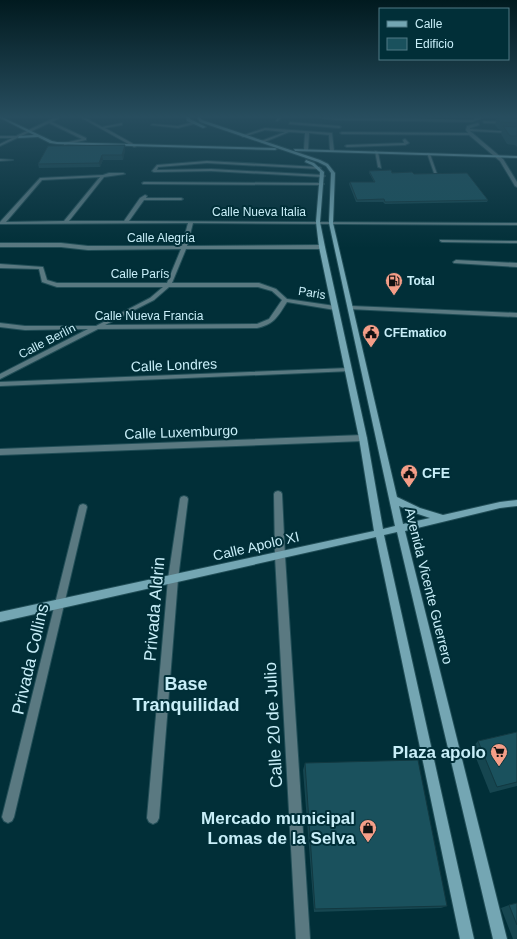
<svg xmlns="http://www.w3.org/2000/svg" width="517" height="939" font-family="Arial,sans-serif">
	<rect width="100%" height="100%" fill="#012f38"/>
	<g fill="none" stroke-linecap="round" stroke-linejoin="round">
		<defs>
			<path id="street" d="M58,116h5l-11,6 34,16v2l-22,5v-2l18,-4 -33,-16 -49,23v-2l12,-6h-12v-2h16z
				M78,116h4l20,11 20,-4v2l-17,3 32,18 -3,1z
				M279,116h3l-4,5h-2z
				M306,116l166,4 10,-4h5l-15,6 -136,-2z
				M483,121l34,1v2l-33,-1z
				M193,122l1,2 -16,4 -27,-3 2,-1 25,2z
				M290,122l49,4 2,1 -2,1 -50,-4z
				M478,123l1,2 -9,3v1l43,3 -2,1 -41,-2 33,28 14,23v5l-2,-1 -15,-25 -31,-26 -127,-1 -2,-1 2,-1 126,1 -2,-3 1,-4z
				M265,128l67,5 2,18 -2,1 -2,-1 -1,-16 -20,-2 -1,17 -2,1 -2,-1 1,-17 -16,-1 -27,11 -1,-2 24,-9 -20,-2 -22,7 -2,-1z
				M405,139l4,4 -4,2 -58,2 -2,-1 2,-1 57,-2 -1,-3z
				M375,151l3,1 3,16 -3,-1z
				M427,153l3,1 7,20 -3,-1z
				M0,159l13,1 -13,1z
				M207,161l112,6 2,1 -2,1 -112,-6 -49,4 -1,3 54,-1 112,6 2,1 -2,1 -112,-6 -57,1 -2,-1 5,-6z
				M109,173h14l2,1 -21,3 -35,44h55l16,-23 5,-3 2,1 -1,2h35l2,1 -2,1h-37l-15,21 388,2v2l-324,-2 -6,23 135,-1 3,2 -3,2h-136l-14,34h87l17,6 11,10 48,7 3,2 -3,2 -48,-8c-9,14 -12,22 -30,26l-159,1 -98,50v-5l88,-45 -63,1 -25,-3v-4l25,3h71l54,-28 13,-11h-106l-15,-5 -3,-13 -39,-1v-4l43,3 4,13 10,3h110l14,-34 -93,1 -27,-3h-61v-4h61l27,3h94l6,-23 -188,1v-2l40,-44 63,-3zM100,177l-36,44 -58,1 36,-42zM169,287h89l14,4 10,9 -13,19 -12,5 -152,1 49,-25z
				M144,182l178,1 2,1 -2,1 -179,-1 -1,-1z
				M440,240l77,1v2l-75,-1 -2,-1z
				M456,260l61,3v4l-63,-4 -1,-1z
				M351,306l166,7v4l-168,-8 -1,-1z
				M349,368l2,1v2l-351,15v-4z
				M363,435l4,3 -4,3 -363,14v-6z
				M278,491l3,1 1,2 3,62 25,383h-14l-21,-383 -1,-62 1,-2z
				M184,496l3,1 1,2 -10,80 -19,239 -2,4 -4,2 -4,-2 -2,-4 21,-239 12,-80 1,-2z
				M83,504l3,1 1,2 -73,310 -2,4 -4,2 -4,-2 -2,-4 77,-310 1,-2z"/>
			<path id="secondary" d="M0,116l52,25 5,1 218,6 2,1 -2,1 -218,-6 -7,-1 -12,-6 -20,1 1,-2 15,-1 -34,-17z
				M186,116h4v3l16,8 -3,1 -16,-7z
				M196,116h3l3,4 118,40 8,4 7,9 -2,50 64,274 23,11 23,7 57,-13 17,-2v6l-17,2 -95,23 102,408h-14l-96,-407 -13,3 90,404h-14l-84,-402 -376,85v-10l374,-81 -15,-93 -40,-191 -3,-25 4,-50 -8,-7 -7,-3 1,-2 8,3 10,9 -4,50 5,25 42,191 16,91 12,-3 -66,-303 2,-50 -5,-7 -8,-4 -118,-40zM399,506l16,7 15,5 -27,6z
				M294,149l223,7v2l-222,-7z"/>
		</defs>
		<use href="#street" stroke="#214e57" stroke-width="2"/>
		<use href="#secondary" stroke="#214e57" stroke-width="2"/>
		<use href="#street" fill="#5a7981" fill-rule="evenodd"/>
		<use href="#secondary" fill="#74a6b3" fill-rule="evenodd"/>
	</g>
	<path fill="#164650" d="M497,117l20,1v29l-2,-2 -8,-1 -6,-10 1,-4 -4,-1 -3,-4z
		M125,150l-2,10h-20l-3,7 -61,1 -1,-4z
		M369,171l45,3 74,26 -1,2 -102,2 -2,-2h-27l-7,-18 1,-2h24l-5,-9z
		M517,732v54l-27,7 -18,-45 6,-7z
		M305,763l142,143 -6,2 -127,4 -11,-142z
		M517,903v36h-4l-12,-31 8,-3z"/>
	<path fill="#123941" d="M125,145v5l-2,10 -1,-5z
		M102,155l1,5 -3,7 -1,-4z"/>
	<path fill="#1a515d" stroke="#123941" d="M497,117l20,1v5l-17,-1z
		M517,125v11h-7l-7,-10 12,1z
		M125,145l-3,10h-20l-3,8 -61,1 10,-18z
		M391,170l1,3 20,-1 2,2 53,-1 21,27 -103,2 -1,-3 -27,1 -7,-18h25l-6,-11z
		M517,732v50l-20,5 -19,-46z
		M418,760l29,146 -132,3 -10,-146z
		M517,903v22l-8,-20z"/>
	<linearGradient id="sky" x2="0" y2="1"><stop stop-color="#011a1f"/><stop offset="0.47" stop-color="#274d5e"/><stop offset="1" stop-color="#274d5e" stop-opacity="0"/></linearGradient>
	<rect width="517" height="248" fill="url(#sky)"/>
	<defs>
		<symbol id="fuel-pin" viewBox="-11 -11 22 30"><path d="M0 17L-7.5 6A9.5 9.5 0 1 1 7.5 6Z" fill="#f49e88" stroke="#012f38"/><path d="M-5.5-6h7V0h2V4h1.3V-2.5L3-4.5l.8-.8L6-3V5H2.5V1h-1V6h-7ZM-4.2-4.7v3.2H.2V-4.7Z" fill="#111"/></symbol>
		<symbol id="civic-pin" viewBox="-11 -11 22 30"><path d="M0 17L-7.5 6A9.5 9.5 0 1 1 7.5 6Z" fill="#f49e88" stroke="#012f38"/><path d="M-.6-6.5H3V-4.5H.6V-3L4-1V1h2V6H-6V1h2V-1L-.6-3ZM-1.2 2.5V6h2.4V2.5Z" fill="#111"/></symbol>
		<symbol id="supermarket-pin" viewBox="-11 -11 22 30"><path d="M0 17L-7.5 6A9.5 9.5 0 1 1 7.5 6Z" fill="#f49e88" stroke="#012f38"/><path d="M-6-5.5h2.5l.6 2H6L4.5 2H-2.5L-4.4-4H-6ZM-1.5 3.2a1.3 1.3 0 1 0 .1 0ZM3 3.2a1.3 1.3 0 1 0 .1 0Z" fill="#111"/></symbol>
		<symbol id="shop-pin" viewBox="-11 -11 22 30"><path d="M0 17L-7.5 6A9.5 9.5 0 1 1 7.5 6Z" fill="#f49e88" stroke="#012f38"/><path d="M-5-2.5h2.3a2.7 3.5 0 0 1 5.4 0H5L5.5 6h-11ZM-1.5-2.5h3a1.5 2.3 0 0 0-3 0Z" fill="#111"/></symbol>
	</defs>
	<g fill-rule="evenodd">
		<use href="#fuel-pin" x="384" y="271" width="20" height="27"/>
		<use href="#civic-pin" x="361" y="323" width="20" height="27"/>
		<use href="#civic-pin" x="399" y="463" width="20" height="27"/>
		<use href="#supermarket-pin" x="489" y="742" width="20" height="27"/>
		<use href="#shop-pin" x="358" y="818" width="20" height="27"/>
	</g>
	<g text-anchor="middle" stroke-width="4" stroke-linejoin="round" paint-order="stroke">
		<g font-size="12" fill="#c8eef8" stroke="#012f38">
			<text x="259" y="216">Calle Nueva Italia</text>
			<text x="161" y="242">Calle Alegría</text>
			<text x="140" y="278">Calle París</text>
			<text transform="translate(312 293) rotate(9)" y="4">Paris</text>
			<text x="149" y="320">Calle Nueva Francia</text>
			<text transform="translate(47 341) rotate(-27)" y="4">Calle Berlín</text>
		</g>
		<g font-size="12" font-weight="bold" fill="#c8eef8" stroke="#012f38" text-anchor="start">
			<text x="407" y="285">Total</text>
			<text x="384" y="337">CFEmatico</text>
		</g>
		<g font-size="14" fill="#c8eef8" stroke="#012f38">
			<text transform="translate(174 365) rotate(-2)" y="5">Calle Londres</text>
			<text transform="translate(181 432) rotate(-2)" y="5">Calle Luxemburgo</text>
			<text transform="translate(256 546) rotate(-13)" y="5">Calle Apolo XI</text>
			<text transform="translate(429 586) rotate(76)" y="5">Avenida Vicente Guerrero</text>
		</g>
		<g font-size="14" font-weight="bold" fill="#c8eef8" stroke="#012f38" text-anchor="start">
			<text x="422" y="478">CFE</text>
		</g>
		<g font-size="17" fill="#c8eef8" stroke="#012f38">
			<text transform="translate(154 609) rotate(-85)" y="6">Privada Aldrin</text>
			<text transform="translate(30 659) rotate(-77)" y="6">Privada Collins</text>
			<text transform="translate(273 725) rotate(-93)" y="6">Calle 20 de Julio</text>
		</g>
		<g font-size="17" font-weight="bold" fill="#c8eef8" stroke="#012f38" text-anchor="end">
			<text x="486" y="758">Plaza apolo</text>
			<text x="355" y="824">Mercado municipal<tspan x="355" dy="20">Lomas de la Selva</tspan></text>
		</g>
		<g font-size="18" font-weight="bold" fill="#c8eef8" stroke="#012f38">
			<text x="186" y="690">Base<tspan x="186" dy="21">Tranquilidad</tspan></text>
		</g>
	</g>
	<rect x="379" y="8" width="130" height="52" fill="#012f38" stroke="#517b85"/>
	<rect x="387" y="21" width="20" height="6" fill="#74a6b3" stroke="#517b85"/>
	<text x="415" y="28" font-size="12" fill="#c8eef8">Calle</text>
	<rect x="387" y="38" width="20" height="12" fill="#1a515d" stroke="#517b85"/>
	<text x="415" y="48" font-size="12" fill="#c8eef8">Edificio</text>
</svg>
